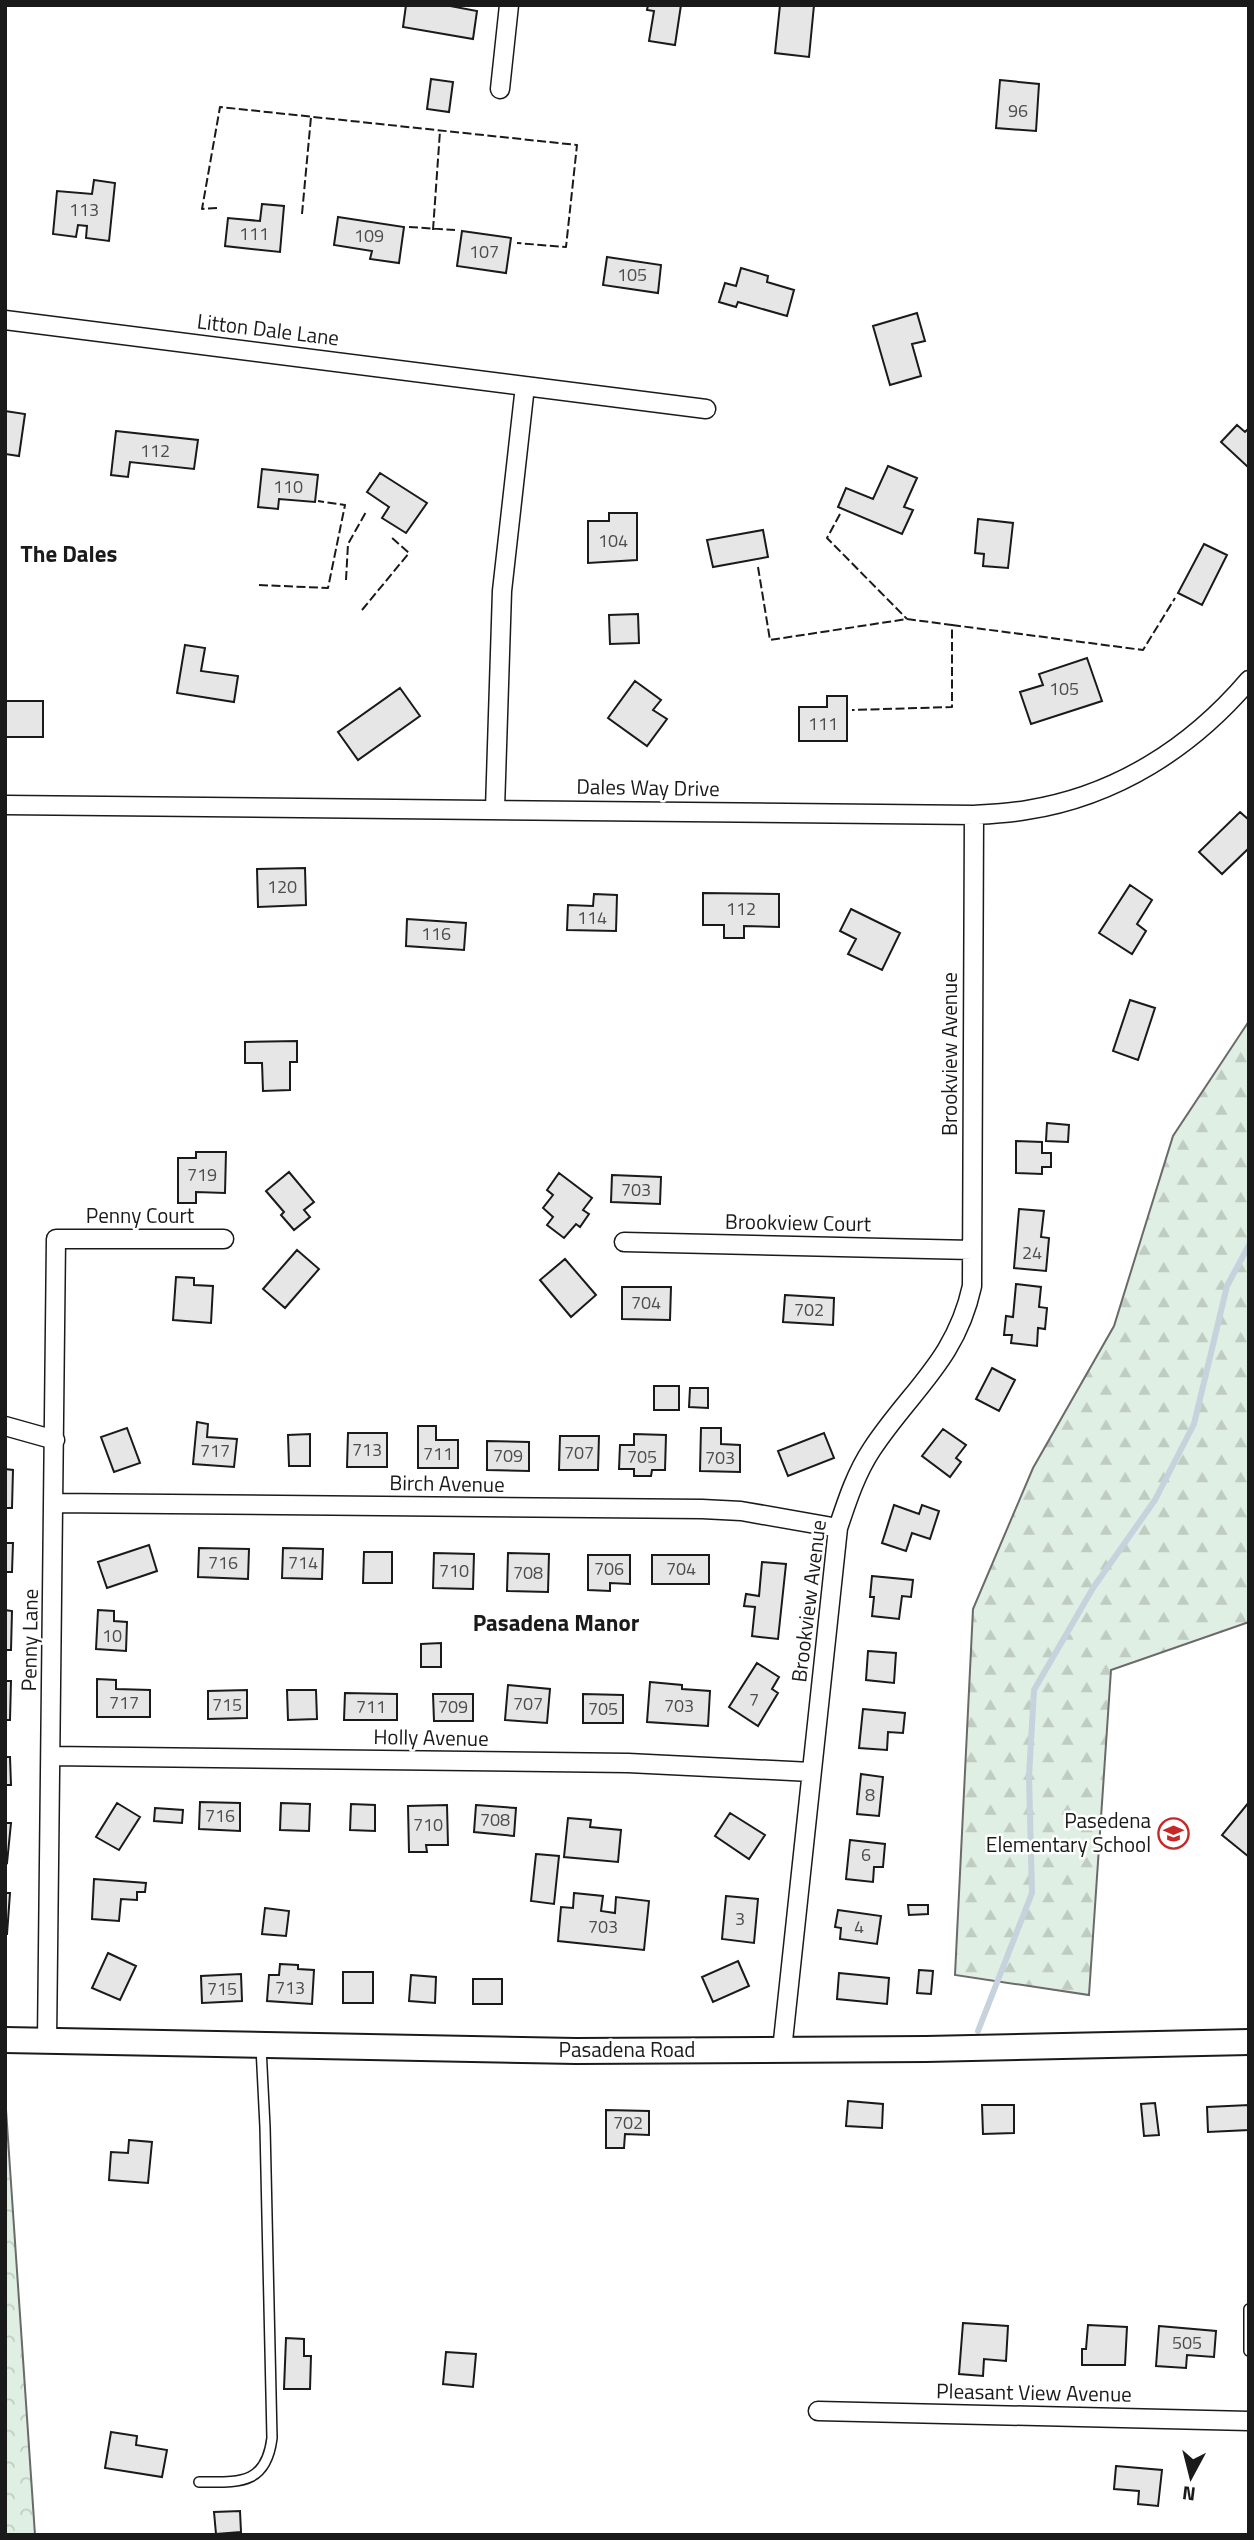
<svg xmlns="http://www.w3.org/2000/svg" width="1254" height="2540" font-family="'Titillium Web',sans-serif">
	<defs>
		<pattern id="forest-firs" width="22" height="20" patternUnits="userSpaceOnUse" patternTransform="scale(1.75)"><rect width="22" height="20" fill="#e0efe3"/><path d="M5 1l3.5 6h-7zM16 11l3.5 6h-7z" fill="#c0ccc2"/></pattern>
		<pattern id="park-crowns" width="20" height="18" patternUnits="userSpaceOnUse" patternTransform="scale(1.75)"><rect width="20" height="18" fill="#e0efe3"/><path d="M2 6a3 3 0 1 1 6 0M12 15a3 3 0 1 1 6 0" fill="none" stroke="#c0ccc2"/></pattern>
	</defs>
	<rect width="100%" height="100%" fill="#fff"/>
	<path fill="url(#forest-firs)" stroke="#6a6a6a" stroke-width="2" d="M1249,1021v601l-138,48 -22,325 -134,-20 18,-366 60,-141 81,-142 59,-190z"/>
	<path fill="url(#park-crowns)" stroke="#6a6a6a" stroke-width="2" d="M5,2095l30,440h-30z"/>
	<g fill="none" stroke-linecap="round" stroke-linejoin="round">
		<path stroke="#c6d2dc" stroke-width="6" d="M978,2031l54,-138 -3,-117 5,-86 59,-102 62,-88 39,-76 33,-138 22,-41"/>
	</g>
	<path fill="#e6e6e6" stroke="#1a1a1a" stroke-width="2" d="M406,5h39l32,6 -4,28 -70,-12z
		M648,5h33l-6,40 -26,-4 5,-30 -7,-1z
		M780,5h34l-5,52 -34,-4z
		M431,79l22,3 -4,30 -22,-3z
		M1000,80l39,4 -3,47 -40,-3z
		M94,180l21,3 -6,58 -23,-3 1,-12 -9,-1 -2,12 -23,-3 4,-43 35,3z
		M262,204l22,2 -4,46 -55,-6 3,-28 32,3z
		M338,217l66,10 -5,36 -29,-4 2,-8 -38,-6z
		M462,231l49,7 -5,35 -49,-7z
		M607,257l54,8 -3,28 -55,-8z
		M741,268l27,8 -1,6 27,8 -7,26 -49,-14 -2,5 -17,-5 6,-19 11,3z
		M917,313l8,28 -13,3 9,32 -31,9 -17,-59z
		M5,411l20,3 -6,42 -14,-2z
		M1237,425l8,7 4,-4v40l-28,-26z
		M116,431l82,9 -4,29 -64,-7 -2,15 -17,-2z
		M888,466l29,12 -13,29 9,3 -11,24 -64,-27 8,-19 27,11z
		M262,469l56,6 -3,27 -36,-3 -1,10 -20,-2z
		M380,473l47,30 -21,30 -24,-15 7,-11 -22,-15z
		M609,513h28v47l-49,3v-42h21z
		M978,519l35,4 -5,45 -25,-2 1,-12 -9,-1z
		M763,530l5,27 -55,10 -6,-27z
		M1204,544l23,11 -25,50 -24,-12z
		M638,614l1,29 -29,1 -1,-29z
		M185,645l20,3 -4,23 37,5 -4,26 -57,-9z
		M1087,658l15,43 -71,23 -11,-32 23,-7 -4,-11z
		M635,681l26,19 -8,10 14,9 -20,27 -39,-28z
		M400,688l20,28 -62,44 -20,-28z
		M827,696h20v45h-48v-34h28z
		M5,701h38v36h-38z
		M1240,812l9,8v28l-27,26 -23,-22z
		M305,868l1,37 -48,2 -1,-38z
		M1130,885l22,15 -15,24 9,7 -14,23 -33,-21z
		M703,893l76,1v33l-35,-1v12h-20v-13h-21z
		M594,894l23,1 -1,36 -49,-1 1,-25 25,1z
		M851,909l49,24 -18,37 -34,-16 8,-15 -16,-8z
		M407,919l59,4 -2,27 -58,-4z
		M1130,1000l25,8 -17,52 -25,-9z
		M297,1041v21h-7v28l-27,1 -1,-28h-17v-21z
		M1047,1123l22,2 -1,17 -22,-1z
		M1016,1141l26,1v11h9v14h-9v7l-26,-1z
		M196,1152h30l-1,41 -29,-1v11h-18v-45h18z
		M289,1172l25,30 -10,8 6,7 -16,13 -13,-15 3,-3 -18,-21z
		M559,1173l33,25 -9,12 6,4 -9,13 -4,-3 -12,14 -17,-13 6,-8 -10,-9 10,-13 -6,-5z
		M612,1175l49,2 -1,27 -49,-2z
		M1019,1209l25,2 -3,26 8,1 -3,33 -32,-3z
		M297,1250l22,19 -34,39 -22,-19z
		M565,1259l31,36 -25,22 -31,-37z
		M176,1277l18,1v7l19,1 -2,37 -38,-3z
		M1016,1284l25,3 -2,20 8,1 -2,21 -7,-1 -1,18 -26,-3 1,-8h-8l2,-19 7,1z
		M622,1287h49l-1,33 -48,-1z
		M785,1295l49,3 -1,27 -50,-3z
		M992,1368l23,12 -16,31 -23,-12z
		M654,1386h25v24h-25z
		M690,1388h18v20l-19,-1z
		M197,1422l11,2 -1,13 30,2 -3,28 -41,-3z
		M418,1426h18v14h22v28h-40z
		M127,1428l13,35 -26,9 -13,-35z
		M701,1428h20v16l19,1v27l-40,-1z
		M943,1429l23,16 -10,13 5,4 -11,15 -28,-21z
		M348,1433h39v34h-40z
		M824,1433l10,25 -46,18 -10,-25z
		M310,1434v32h-21l-1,-31z
		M634,1434l32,1 -1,35h-13l-1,6h-17v-7h-15l1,-24h14z
		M560,1436h39l-1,34h-39z
		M487,1441l42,1v29l-42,-1z
		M5,1469l8,1 -1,38h-7z
		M894,1505l25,9 3,-9 17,6 -9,28 -18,-6 -6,18 -24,-8z
		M5,1543h8l-1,29h-7z
		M149,1545l8,26 -50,17 -9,-26z
		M199,1548l50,1 -1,30 -50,-2z
		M283,1548l40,1 -1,30 -40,-1z
		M364,1552h28v31h-29z
		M434,1553l40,1 -1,35 -40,-1z
		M508,1553l41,1 -1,38 -41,-1z
		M588,1555h42v29l-20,-1v8l-22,-1z
		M652,1555h57v29h-57z
		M762,1562l24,2 -8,75 -26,-3 3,-29 -11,-1 2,-12 13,2z
		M872,1576l41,4 -2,17 -9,-1 -3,23 -27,-3 2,-19h-4z
		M5,1610l7,1 -1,39h-6z
		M98,1610l16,1v10l13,1 -1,29 -30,-2z
		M441,1643v24h-20v-23z
		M868,1651l28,2 -2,30 -28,-3z
		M757,1663l22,14 -7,12 6,4 -20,33 -29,-19z
		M97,1679l19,1v9l34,1v27h-53z
		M5,1681h6l-1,39h-5z
		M650,1682l32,3v4l28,2 -2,35 -61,-4z
		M508,1685l42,4 -3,34 -42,-3z
		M247,1690v28l-39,1v-28z
		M287,1690h29l1,29 -29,1z
		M345,1693l52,1v26h-53z
		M433,1694h40v27h-39z
		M583,1694l40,1v28h-40z
		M863,1709l42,4 -2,20 -15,-1 -1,18 -28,-2z
		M5,1757h5l1,28h-6z
		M861,1774l22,3 -4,39 -22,-2z
		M200,1802l40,1v28l-41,-2z
		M1249,1802v55l-27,-22z
		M117,1803l23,14 -21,33 -23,-13z
		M281,1803l29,1 -1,27 -29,-1z
		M351,1804l24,1v26l-25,-1z
		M447,1805l1,40h-22l1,7h-18l-1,-46z
		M476,1805l40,3 -2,28 -40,-4z
		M155,1808l28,2 -1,13 -28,-2z
		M730,1813l35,22 -16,24 -34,-23z
		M568,1818l23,2 -1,7 31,3 -3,32 -54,-5z
		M5,1823h6l-4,40 -2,-1z
		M850,1840l35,4 -2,23h-9l-1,15 -27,-3z
		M536,1854l23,2 -5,48 -23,-3z
		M94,1879l52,4 -1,9h-8v8l-16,-1 -2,22 -27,-2z
		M5,1893h5l-3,41h-2z
		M574,1893l29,3 -2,15 14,2 1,-16 33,4 -5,49 -86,-9 3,-34 12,1z
		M726,1896l32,3 -4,44 -32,-4z
		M908,1905h20v9l-19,1z
		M265,1908l24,3 -3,25 -24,-2z
		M838,1910l43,6 -4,28 -37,-5 1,-11 -6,-1z
		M108,1953l28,13 -16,34 -28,-12z
		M738,1961l11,25 -36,16 -11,-25z
		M280,1964l18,1v4l16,1 -2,34 -45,-3 2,-26h10z
		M919,1970l14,1 -2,23 -14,-1z
		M343,1972h30v31h-30z
		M839,1973l50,5 -2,26 -50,-5z
		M241,1974l1,27 -40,2 -1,-27z
		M411,1975l25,2 -1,26 -26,-2z
		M473,1979h29v25h-29z
		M848,2101l35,3 -1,24 -36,-2z
		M1155,2103l4,32 -15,1 -3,-32z
		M982,2105h32v28l-31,1z
		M1249,2105v25l-41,2 -1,-25z
		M606,2110l43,1v24l-24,-1 -1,14h-18z
		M129,2140l23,2 -4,41 -39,-3 2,-28 17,1z
		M963,2323l45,3 -2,35 -22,-2 -1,17 -24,-2z
		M1088,2325l39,2 -2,38h-43v-16h4z
		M1159,2326l57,5 -2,26 -27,-2 -1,13 -30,-2z
		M286,2338l18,1v17h7l-1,33h-26z
		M446,2352l30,2 -3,33 -30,-3z
		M111,2432l26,4 -1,9 31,5 -5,27 -57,-9z
		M1116,2466l46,4 -4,36 -20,-2 1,-13 -25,-2z
		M240,2511l1,21 -25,2 -2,-22z"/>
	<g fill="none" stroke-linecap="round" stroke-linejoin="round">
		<defs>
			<path id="service" d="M1249,2309v42
				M199,2482c39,0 67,4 73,-44l-7,-311 -4,-80"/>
			<path id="minor" d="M500,89l9,-84
				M5,320l701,89
				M5,805l969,10c17,-1 36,-2 53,-5 89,-14 164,-62 222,-130
				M495,809l7,-218 23,-205
				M624,1242l348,8
				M5,1426l50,14
				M54,1503l648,6 39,2 97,17
				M51,1756l577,7 183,9
				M47,2041l9,-802h168
				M782,2050l56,-522c9,-27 18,-55 34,-79 39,-59 84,-89 100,-163l2,-471
				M818,2411l431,10"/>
			<path id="secondary" d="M5,2040l571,11 350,-2 323,-7"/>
		</defs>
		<use href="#service" stroke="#1a1a1a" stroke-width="12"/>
		<use href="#minor" stroke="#1a1a1a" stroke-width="21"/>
		<use href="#secondary" stroke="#1a1a1a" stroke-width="28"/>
		<use href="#service" stroke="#fff" stroke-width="9"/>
		<use href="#minor" stroke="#fff" stroke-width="18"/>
		<use href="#secondary" stroke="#fff" stroke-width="24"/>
		<path stroke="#1a1a1a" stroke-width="2" stroke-dasharray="9 3.5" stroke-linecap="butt" d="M217,208l-15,1 18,-102 357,38 -11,102 -49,-4
			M302,214l9,-97
			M409,227l46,3
			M433,230l7,-99
			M840,514l-13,24 80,81
			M758,567l12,73 137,-21 45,6v82l-100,3
			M346,580l2,-36 18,-32
			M259,585l69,3 17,-83 -27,-4
			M362,610l47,-57 -19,-17
			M952,625l191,25 32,-52"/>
	</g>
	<defs>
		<symbol id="school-ring" viewBox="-11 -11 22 22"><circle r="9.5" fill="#fff" stroke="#c62828" stroke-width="1.5"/><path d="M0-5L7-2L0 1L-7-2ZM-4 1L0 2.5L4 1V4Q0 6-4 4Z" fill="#c62828"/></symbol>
	</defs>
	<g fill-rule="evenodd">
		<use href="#school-ring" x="1156" y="1816" width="35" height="35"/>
	</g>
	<g text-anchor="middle" stroke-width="5" stroke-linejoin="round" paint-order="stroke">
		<g font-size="18" fill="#4d4d4d">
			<text x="1018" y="117">96</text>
			<text x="84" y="216">113</text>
			<text x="254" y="240">111</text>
			<text x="369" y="242">109</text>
			<text x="484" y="258">107</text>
			<text x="632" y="281">105</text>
			<text x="155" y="457">112</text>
			<text x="288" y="493">110</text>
			<text x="613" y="547">104</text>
			<text x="1064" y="695">105</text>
			<text x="823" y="730">111</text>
			<text x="282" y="893">120</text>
			<text x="741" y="915">112</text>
			<text x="592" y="924">114</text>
			<text x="436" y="940">116</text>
			<text x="202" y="1181">719</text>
			<text x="636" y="1196">703</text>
			<text x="1032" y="1259">24</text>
			<text x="646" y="1309">704</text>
			<text x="809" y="1316">702</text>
			<text x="367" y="1456">713</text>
			<text x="215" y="1457">717</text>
			<text x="579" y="1459">707</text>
			<text x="438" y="1460">711</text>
			<text x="508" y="1462">709</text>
			<text x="642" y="1463">705</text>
			<text x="720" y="1464">703</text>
			<text x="223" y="1569">716</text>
			<text x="303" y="1569">714</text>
			<text x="609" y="1575">706</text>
			<text x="681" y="1575">704</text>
			<text x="454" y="1577">710</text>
			<text x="528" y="1579">708</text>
			<text x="112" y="1642">10</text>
			<text x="754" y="1706">7</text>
			<text x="124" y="1709">717</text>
			<text x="528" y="1710">707</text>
			<text x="227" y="1711">715</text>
			<text x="679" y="1712">703</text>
			<text x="371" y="1713">711</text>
			<text x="453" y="1713">709</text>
			<text x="603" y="1715">705</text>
			<text x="870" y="1801">8</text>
			<text x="220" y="1822">716</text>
			<text x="495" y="1826">708</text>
			<text x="428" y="1831">710</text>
			<text x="866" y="1861">6</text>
			<text x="740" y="1925">3</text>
			<text x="603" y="1933">703</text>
			<text x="859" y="1933">4</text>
			<text x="290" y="1994">713</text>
			<text x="222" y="1995">715</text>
			<text x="628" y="2129">702</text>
			<text x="1187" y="2349">505</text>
		</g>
		<g font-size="21" fill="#1a1a1a" stroke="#fff">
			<text transform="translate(268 330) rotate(7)" y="7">Litton Dale Lane</text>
			<text transform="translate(648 788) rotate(1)" y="7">Dales Way Drive</text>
			<text transform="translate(950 1054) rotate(-90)" y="7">Brookview Avenue</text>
			<text x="140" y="1223">Penny Court</text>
			<text transform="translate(798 1223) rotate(1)" y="7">Brookview Court</text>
			<text transform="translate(447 1484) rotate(1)" y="7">Birch Avenue</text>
			<text transform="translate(809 1601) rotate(-83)" y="7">Brookview Avenue</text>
			<text transform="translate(30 1640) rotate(-89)" y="7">Penny Lane</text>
			<text transform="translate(431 1738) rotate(1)" y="7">Holly Avenue</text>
			<text x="627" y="2057">Pasadena Road</text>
			<text transform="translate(1034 2393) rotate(1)" y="7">Pleasant View Avenue</text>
		</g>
		<g font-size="21" fill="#1a1a1a" stroke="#fff" text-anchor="end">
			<text x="1151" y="1828">Pasedena<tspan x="1151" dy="24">Elementary School</tspan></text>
		</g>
		<g font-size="23" font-weight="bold" fill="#1a1a1a" stroke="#fff">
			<text x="69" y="562">The Dales</text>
			<text x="556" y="1631">Pasadena Manor</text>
		</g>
	</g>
	<rect width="1254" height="2540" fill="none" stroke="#1a1a1a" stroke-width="14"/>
	<g transform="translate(1191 2477) rotate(187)" stroke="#ffffff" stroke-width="5" paint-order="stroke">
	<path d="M0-5L12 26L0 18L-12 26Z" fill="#1a1a1a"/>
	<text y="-10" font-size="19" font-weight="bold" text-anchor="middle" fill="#1a1a1a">N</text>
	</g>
</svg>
